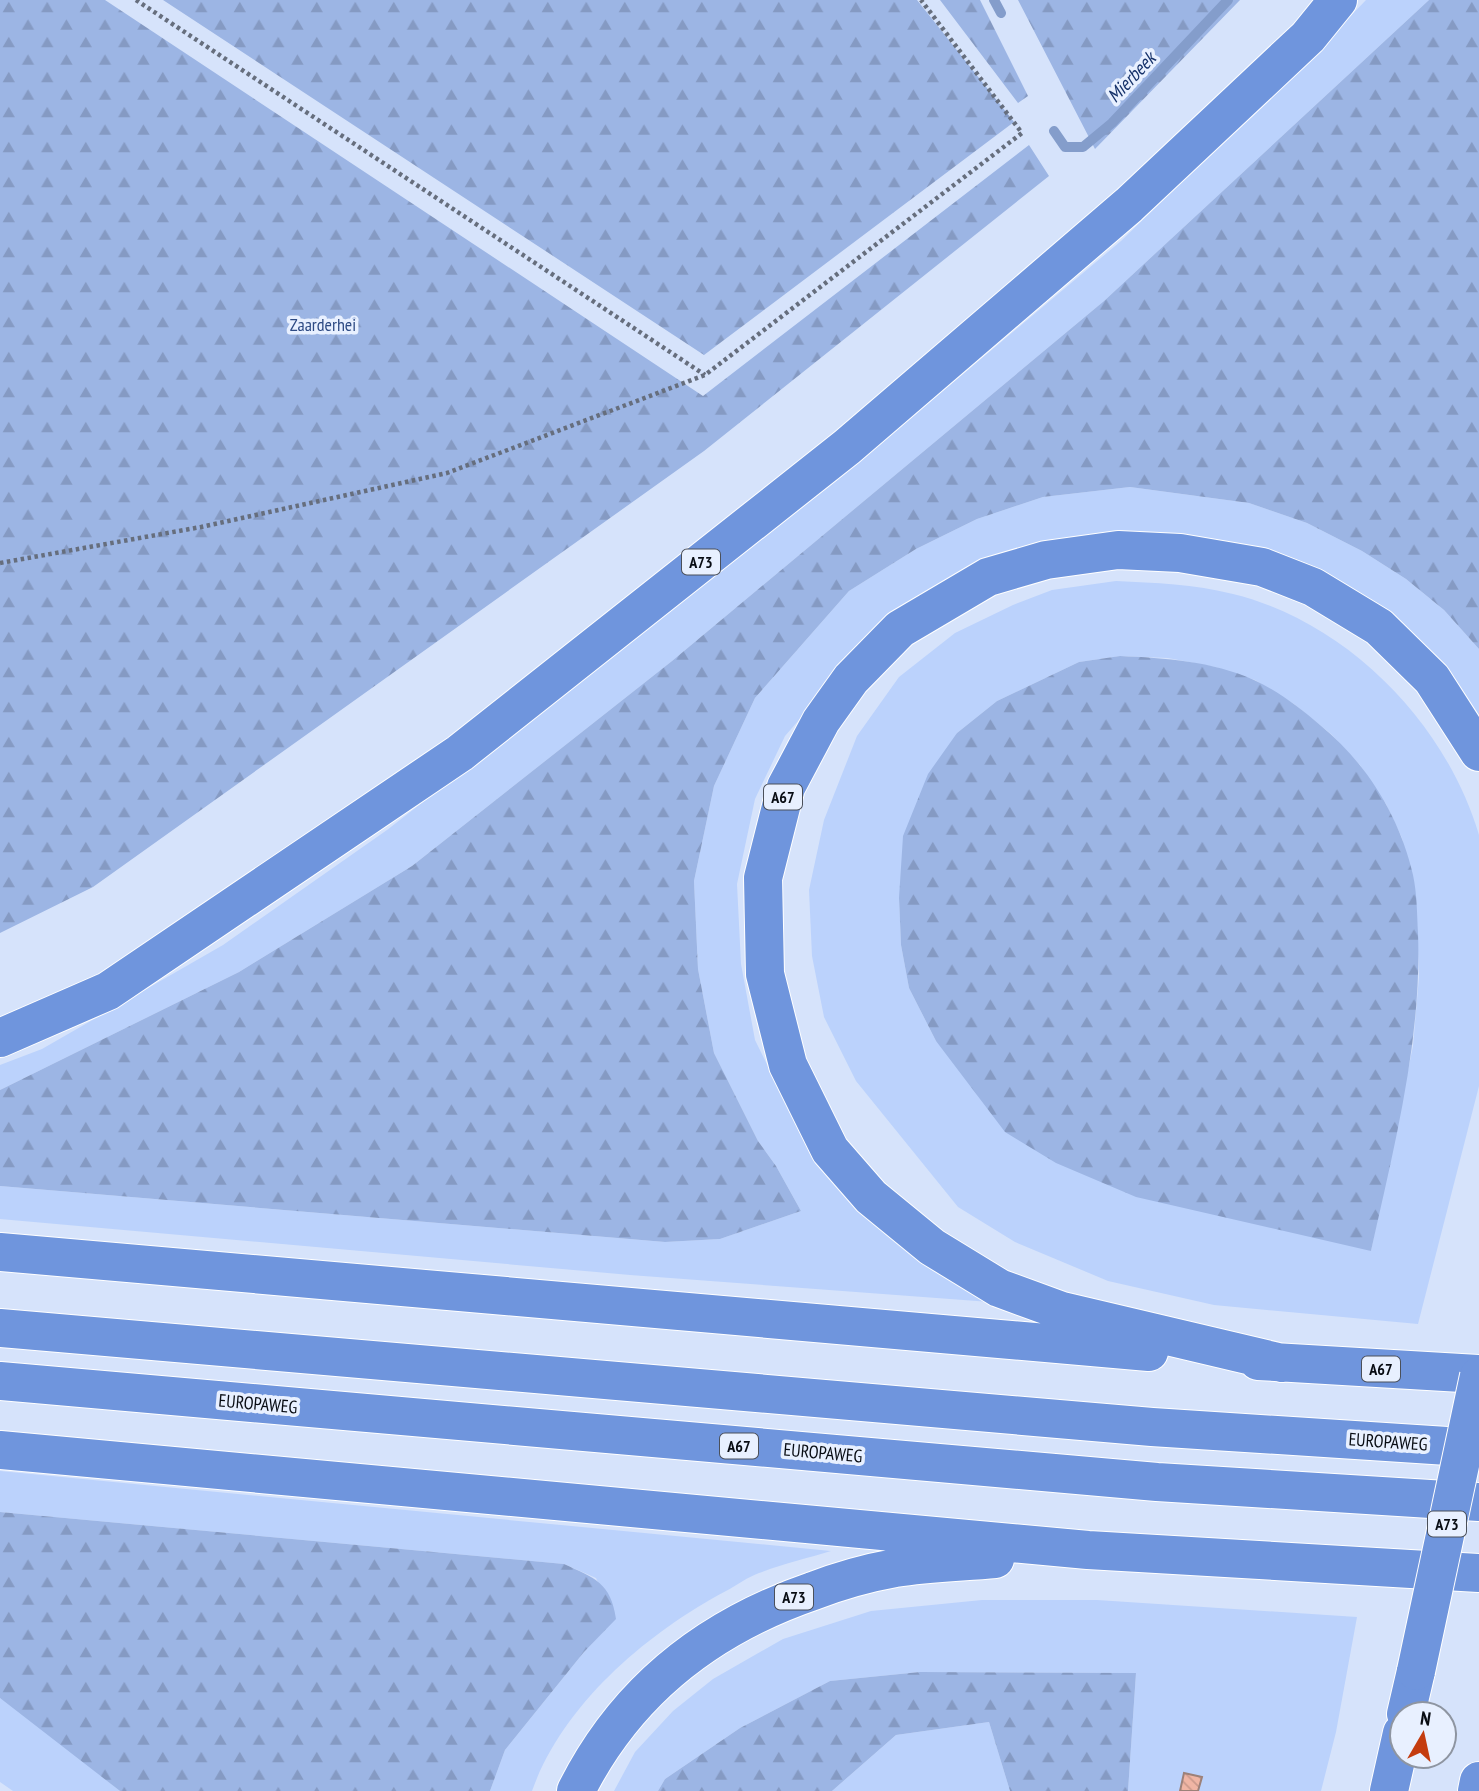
<svg xmlns="http://www.w3.org/2000/svg" width="1479" height="1791" font-family="'PT Sans Narrow',sans-serif">
	<defs>
		<pattern id="forest-firs" width="22" height="20" patternUnits="userSpaceOnUse" patternTransform="scale(1.75)"><rect width="22" height="20" fill="#9cb5e4"/><path d="M5 1l3.5 6h-7zM16 11l3.5 6h-7z" fill="#859ac3"/></pattern>
		<pattern id="building-back-hatch" width="6" height="6" patternUnits="userSpaceOnUse" patternTransform="scale(1.75)"><rect width="6" height="6" fill="#f0b5a4"/><path d="M-1 5l2 2M0 0l6 6M5-1l2 2" fill="none" stroke="#cc9a8c"/></pattern>
	</defs>
	<rect width="100%" height="100%" fill="#d6e3fb"/>
	<path fill="#bbd2fc" fill-rule="evenodd" d="M1366,0h63l-325,301 -432,360 -260,205 -173,106 -239,118v-25l42,-16 181,-104 164,-115 448,-348 286,-241 196,-190z
		M1130,487l119,16 58,20 55,28 44,28 38,31 35,39v80l-37,-51 -259,-139 -303,88 -95,109 -30,63 -18,85 4,80 14,76 39,79 223,185 -387,-29 -630,-56v-33l665,56 55,-3 81,-28 -25,-45 -18,-25 -44,-88 -16,-84 -4,-88 20,-95 41,-88 94,-107 67,-42 61,-30 66,-22z
		M1116,581c39,2 78,3 117,13 114,28 213,129 246,241v251l-61,238 -204,-19 -106,-24 -93,-39 -57,-35 -102,-126 -32,-64 -12,-61 -3,-66 15,-70 33,-84 42,-59 56,-44 58,-28 39,-15zM1120,656l48,2 47,9 40,13 39,24 37,30 29,31 26,39 16,34 15,85 2,54 -6,69 -42,205 -435,-210 -27,-53 -8,-43 -2,-47 58,-165 40,-32 82,-39z
		M0,1471l831,80c-23,7 -48,13 -72,22 -11,4 -22,12 -33,18 -79,42 -163,113 -194,200h-42l15,-41 79,-98 31,-33 -19,-41 -32,-14 -564,-52z
		M982,1600h115l260,17 -21,115 -15,59h-193l8,-118 -216,-1 -90,9 -90,47 -75,51 -7,12h-44l21,-39 38,-41 40,-32 70,-40 88,-28z
		M0,1698l13,8 107,85h-107l-13,-9z
		M989,1722l21,69h-178l64,-56z"/>
	<path fill="url(#forest-firs)" d="M0,0h105l598,396 326,-251 20,31 -345,275 -611,436 -93,46z
		M163,0h754l97,122 -310,233z
		M940,0h40l48,96 -10,7z
		M1018,0h222l-145,149z
		M1429,0h50v649l-35,-39 -38,-31 -44,-28 -55,-28 -58,-20 -119,-16 -87,10 -66,22 -61,30 -67,42 -94,107 -41,88 -20,95 4,88 16,84 44,88 18,25 25,45 -81,28 -55,3 -665,-56v-96l239,-118 173,-106 260,-205 432,-360z
		M1120,656c45,2 92,5 134,24 24,11 46,28 66,45 46,37 80,92 93,150 4,18 4,39 5,58 4,107 -24,214 -47,318l-235,-54 -80,-34 -51,-31 -69,-91 -27,-53 -8,-43 -2,-47 4,-62 25,-62 29,-41 40,-32 82,-39z
		M0,1512l564,52c31,14 47,19 52,55l-32,33 -79,98 -15,41h-370l-120,-93z
		M920,1672l216,1 -8,118h-118l-21,-69 -93,13 -64,56h-174l7,-12 75,-51 90,-47z"/>
	<g fill="none" stroke-linecap="round" stroke-linejoin="round">
		<path stroke="#849dcb" stroke-width="10" d="M994,0l7,13
			M1054,131l11,16h18l29,-24 116,-123"/>
	</g>
	<path fill="url(#building-back-hatch)" stroke="#9c8179" stroke-width="2" d="M1184,1773l18,4 -4,14h-18z"/>
	<g fill="none" stroke-linecap="round" stroke-linejoin="round">
		<defs>
			<path id="highway" d="M0,1038l108,-47 352,-238 387,-306 282,-242 179,-168 30,-37
				M0,1252l1149,100
				M0,1328l1152,99 327,21
				M1258,1361l221,13
				M1282,1363l-220,-52 -63,-23 -67,-41 -61,-50 -41,-47 -42,-85 -23,-91 -2,-96 23,-91 35,-66 30,-42 49,-50 88,-52 58,-17 72,-10 62,3 82,14 51,20 66,40 53,52 47,73
				M0,1381l1157,101 322,20
				M0,1450l1088,100 391,23
				M1406,1714l10,-43
				M576,1791c50,-100 132,-164 237,-200 26,-10 54,-18 82,-23 33,-5 67,-6 100,-9
				M1389,1791l13,-58
				M1477,1791l2,-10"/>
		</defs>
		<use href="#highway" stroke="#fff" stroke-width="40"/>
		<path stroke="#666e7d" stroke-width="4.5" stroke-dasharray="3.5 3.5" stroke-linecap="butt" d="M136,0l569,375
			M0,563l201,-36 246,-54 258,-98 317,-242 -101,-133"/>
		<use href="#highway" stroke="#6f95dd" stroke-width="38"/>
		<defs>
			<path id="highway-bridge" d="M1416,1671l63,-295"/>
		</defs>
		<use href="#highway-bridge" stroke="#fff" stroke-width="40" stroke-linecap="butt"/>
		<use href="#highway-bridge" stroke="#6f95dd" stroke-width="38"/>
	</g>
	<g text-anchor="middle" stroke-width="7" stroke-linejoin="round" paint-order="stroke">
		<g fill="#e8f0ff" stroke="#4b505a" stroke-width="2">
			<rect x="682" y="549.5" width="38" height="25" rx="5"/>
			<rect x="764" y="784.5" width="38" height="25" rx="5"/>
			<rect x="1362" y="1356.5" width="38" height="25" rx="5"/>
			<rect x="720" y="1433.5" width="38" height="25" rx="5"/>
			<rect x="1428" y="1511.5" width="38" height="25" rx="5"/>
			<rect x="775" y="1584.5" width="38" height="25" rx="5"/>
		</g>
		<g font-size="16" font-weight="bold" fill="#080c13">
			<text x="701" y="568">A73</text>
			<text x="783" y="803">A67</text>
			<text x="1381" y="1375">A67</text>
			<text x="739" y="1452">A67</text>
			<text x="1447" y="1530">A73</text>
			<text x="794" y="1603">A73</text>
		</g>
		<g font-size="18" fill="#2d4a84" stroke="#e8f0ff">
			<text x="323" y="331">Zaarderhei</text>
		</g>
		<g font-size="18" fill="#080c13" stroke="#e8f0ff">
			<text transform="translate(258 1404) rotate(5)" y="6">EUROPAWEG</text>
			<text transform="translate(1388 1442) rotate(4)" y="6">EUROPAWEG</text>
			<text transform="translate(823 1453) rotate(5)" y="6">EUROPAWEG</text>
		</g>
		<g font-size="19" font-style="italic" fill="#16326a" stroke="#e8f0ff">
			<text transform="translate(1131 77) rotate(-47)" y="7">Mierbeek</text>
		</g>
	</g>
	<g transform="translate(1423 1735) rotate(9)"><circle r="33" fill="#e8f0ff" stroke="#8e95a1" stroke-width="2"/>
	<path d="M0-5L12 26L0 18L-12 26Z" fill="#c43c0f"/>
	<text y="-10" font-size="19" font-weight="bold" text-anchor="middle" fill="#080c13">N</text>
	</g>
</svg>
